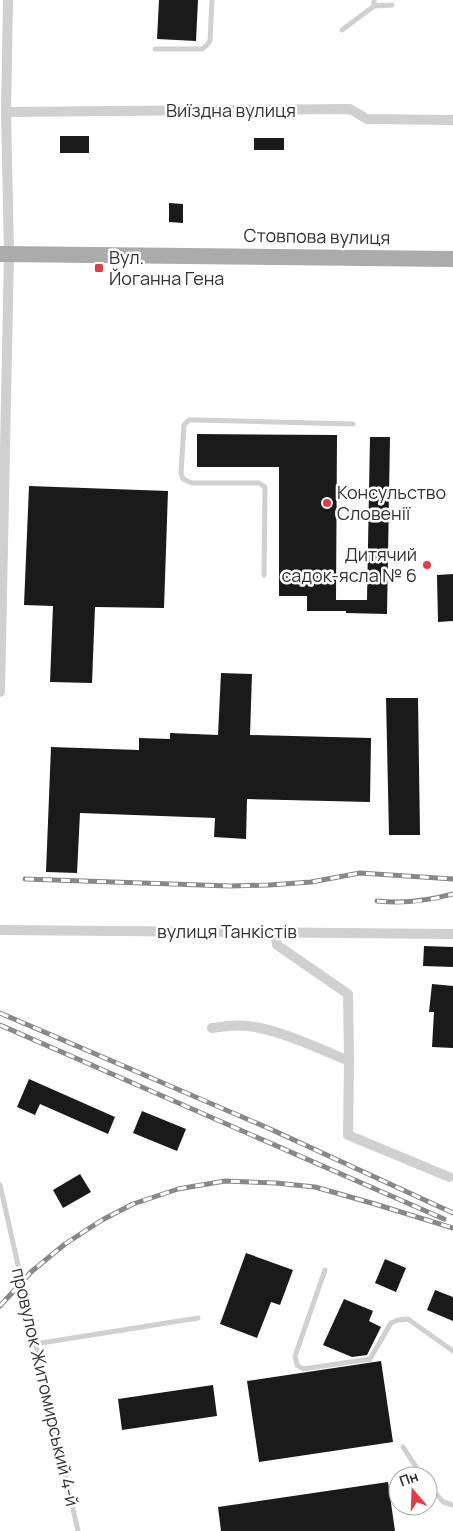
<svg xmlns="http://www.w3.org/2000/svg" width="453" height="1531" font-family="Manrope,sans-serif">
	<rect width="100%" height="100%" fill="#fff"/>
	<path fill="#1a1a1a" d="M159,0h39l-2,41 -39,-2z
		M60,136h29v17h-29z
		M254,138h30v12h-30z
		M169,203l14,1v19l-14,-1z
		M197,434l140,1 -1,165h31l3,-163h20l-3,177 -41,-1v-2h-39v-15h-28v-129h-82z
		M29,486l139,5 -4,117 -69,-1 -3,76 -42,-1 3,-76 -29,-1z
		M453,574v47l-15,1 -1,-47z
		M221,673l31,1 -2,61 121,3 -1,64 -123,-3 -1,40 -32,-2 1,-19 -135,-5 -3,60 -31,-1 5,-125 88,3v-12l31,1v-6l48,2z
		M386,698h32l2,137h-31z
		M424,946l29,1v20l-30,-1z
		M432,984l21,2v62l-21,-1 2,-35h-5z
		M29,1079l86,38 -7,17 -68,-30 -5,11 -18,-8z
		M142,1111l44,18 -9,22 -44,-18z
		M80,1174l11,18 -28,16 -10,-18z
		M246,1253l47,17 -13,35 -9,-3 -14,36 -37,-14z
		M385,1259l21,9 -10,24 -21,-9z
		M435,1290l18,7v24l-26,-11z
		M344,1299l29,12 -4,10 12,6 -14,28 -15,2 -29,-12z
		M381,1361l12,81 -134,20 -12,-81z
		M213,1385l4,31 -95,14 -4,-31z
		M388,1482l7,49h-174l-3,-24z"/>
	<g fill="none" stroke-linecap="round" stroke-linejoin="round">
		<path stroke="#d0d0d0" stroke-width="5" d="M374,6l18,-1
			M342,30l32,-24v-6
			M155,49h47l4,-3 4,-5 2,-41
			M264,575l1,-88 -6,-4h-67l-9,-4 -2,-6 3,-48 5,-5h9l155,4
			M0,1185l78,346
			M325,1270l-30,86 2,9 6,4 67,-10 21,-36 7,-3 10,-1 45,32
			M35,1344l163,-26
			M403,1447l19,29
			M428,1484l15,18 10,3"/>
		<path stroke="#d0d0d0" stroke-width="10" d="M6,112l344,-3 17,10 86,1
			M0,692l9,-438 -3,-142 2,-112
			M0,930l453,4
			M275,932l2,13 71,49 1,67 -1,74 101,42
			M212,1028c11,-1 23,-4 35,-2 31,3 73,23 102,35"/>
		<path stroke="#ababab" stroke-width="16" d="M0,254l453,5"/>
		<defs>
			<path id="rail" d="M25,879l205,7 39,-1 42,-3 49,-9 93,6
				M377,901c26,3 50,0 76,-7
				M0,1013l268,115 185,85
				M0,1025l444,194
				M0,1306l31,-34 34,-28 37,-24 31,-16 45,-15 47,-8 51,2 39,4 60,17 78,24"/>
		</defs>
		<use href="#rail" stroke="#888" stroke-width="5"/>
		<use href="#rail" stroke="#fff" stroke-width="3" stroke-dasharray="9" stroke-linecap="butt"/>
	</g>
	<g fill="#e63946" stroke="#fff" stroke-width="2">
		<rect x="94" y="263" width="10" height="10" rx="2.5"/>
		<circle cx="327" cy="503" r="5"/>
		<circle cx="427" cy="565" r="5"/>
	</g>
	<g text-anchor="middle" stroke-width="5" stroke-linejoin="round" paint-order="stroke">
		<g font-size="18" fill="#333" stroke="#fff">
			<text x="231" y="117">Виїздна вулиця</text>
			<text transform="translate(317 237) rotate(1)" y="6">Стовпова вулиця</text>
			<text x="227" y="938">вулиця Танкістів</text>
			<text transform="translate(45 1387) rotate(77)" y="6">провулок Житомирський 4-й</text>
		</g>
		<g font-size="18" fill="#333" stroke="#fff" text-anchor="start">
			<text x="109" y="264">Вул.<tspan x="109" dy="21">Йоганна Гена</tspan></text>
			<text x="337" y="499">Консульство<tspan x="337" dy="21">Словенії</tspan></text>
			<text x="417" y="561" text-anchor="end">Дитячий<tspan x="417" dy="21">садок-ясла № 6</tspan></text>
		</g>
	</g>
	<g transform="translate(413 1491) rotate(341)"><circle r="24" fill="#ffffff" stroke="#adadad"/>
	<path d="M0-4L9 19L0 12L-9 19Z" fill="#e63946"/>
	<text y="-8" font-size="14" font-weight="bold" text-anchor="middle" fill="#333333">Пн</text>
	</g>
</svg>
